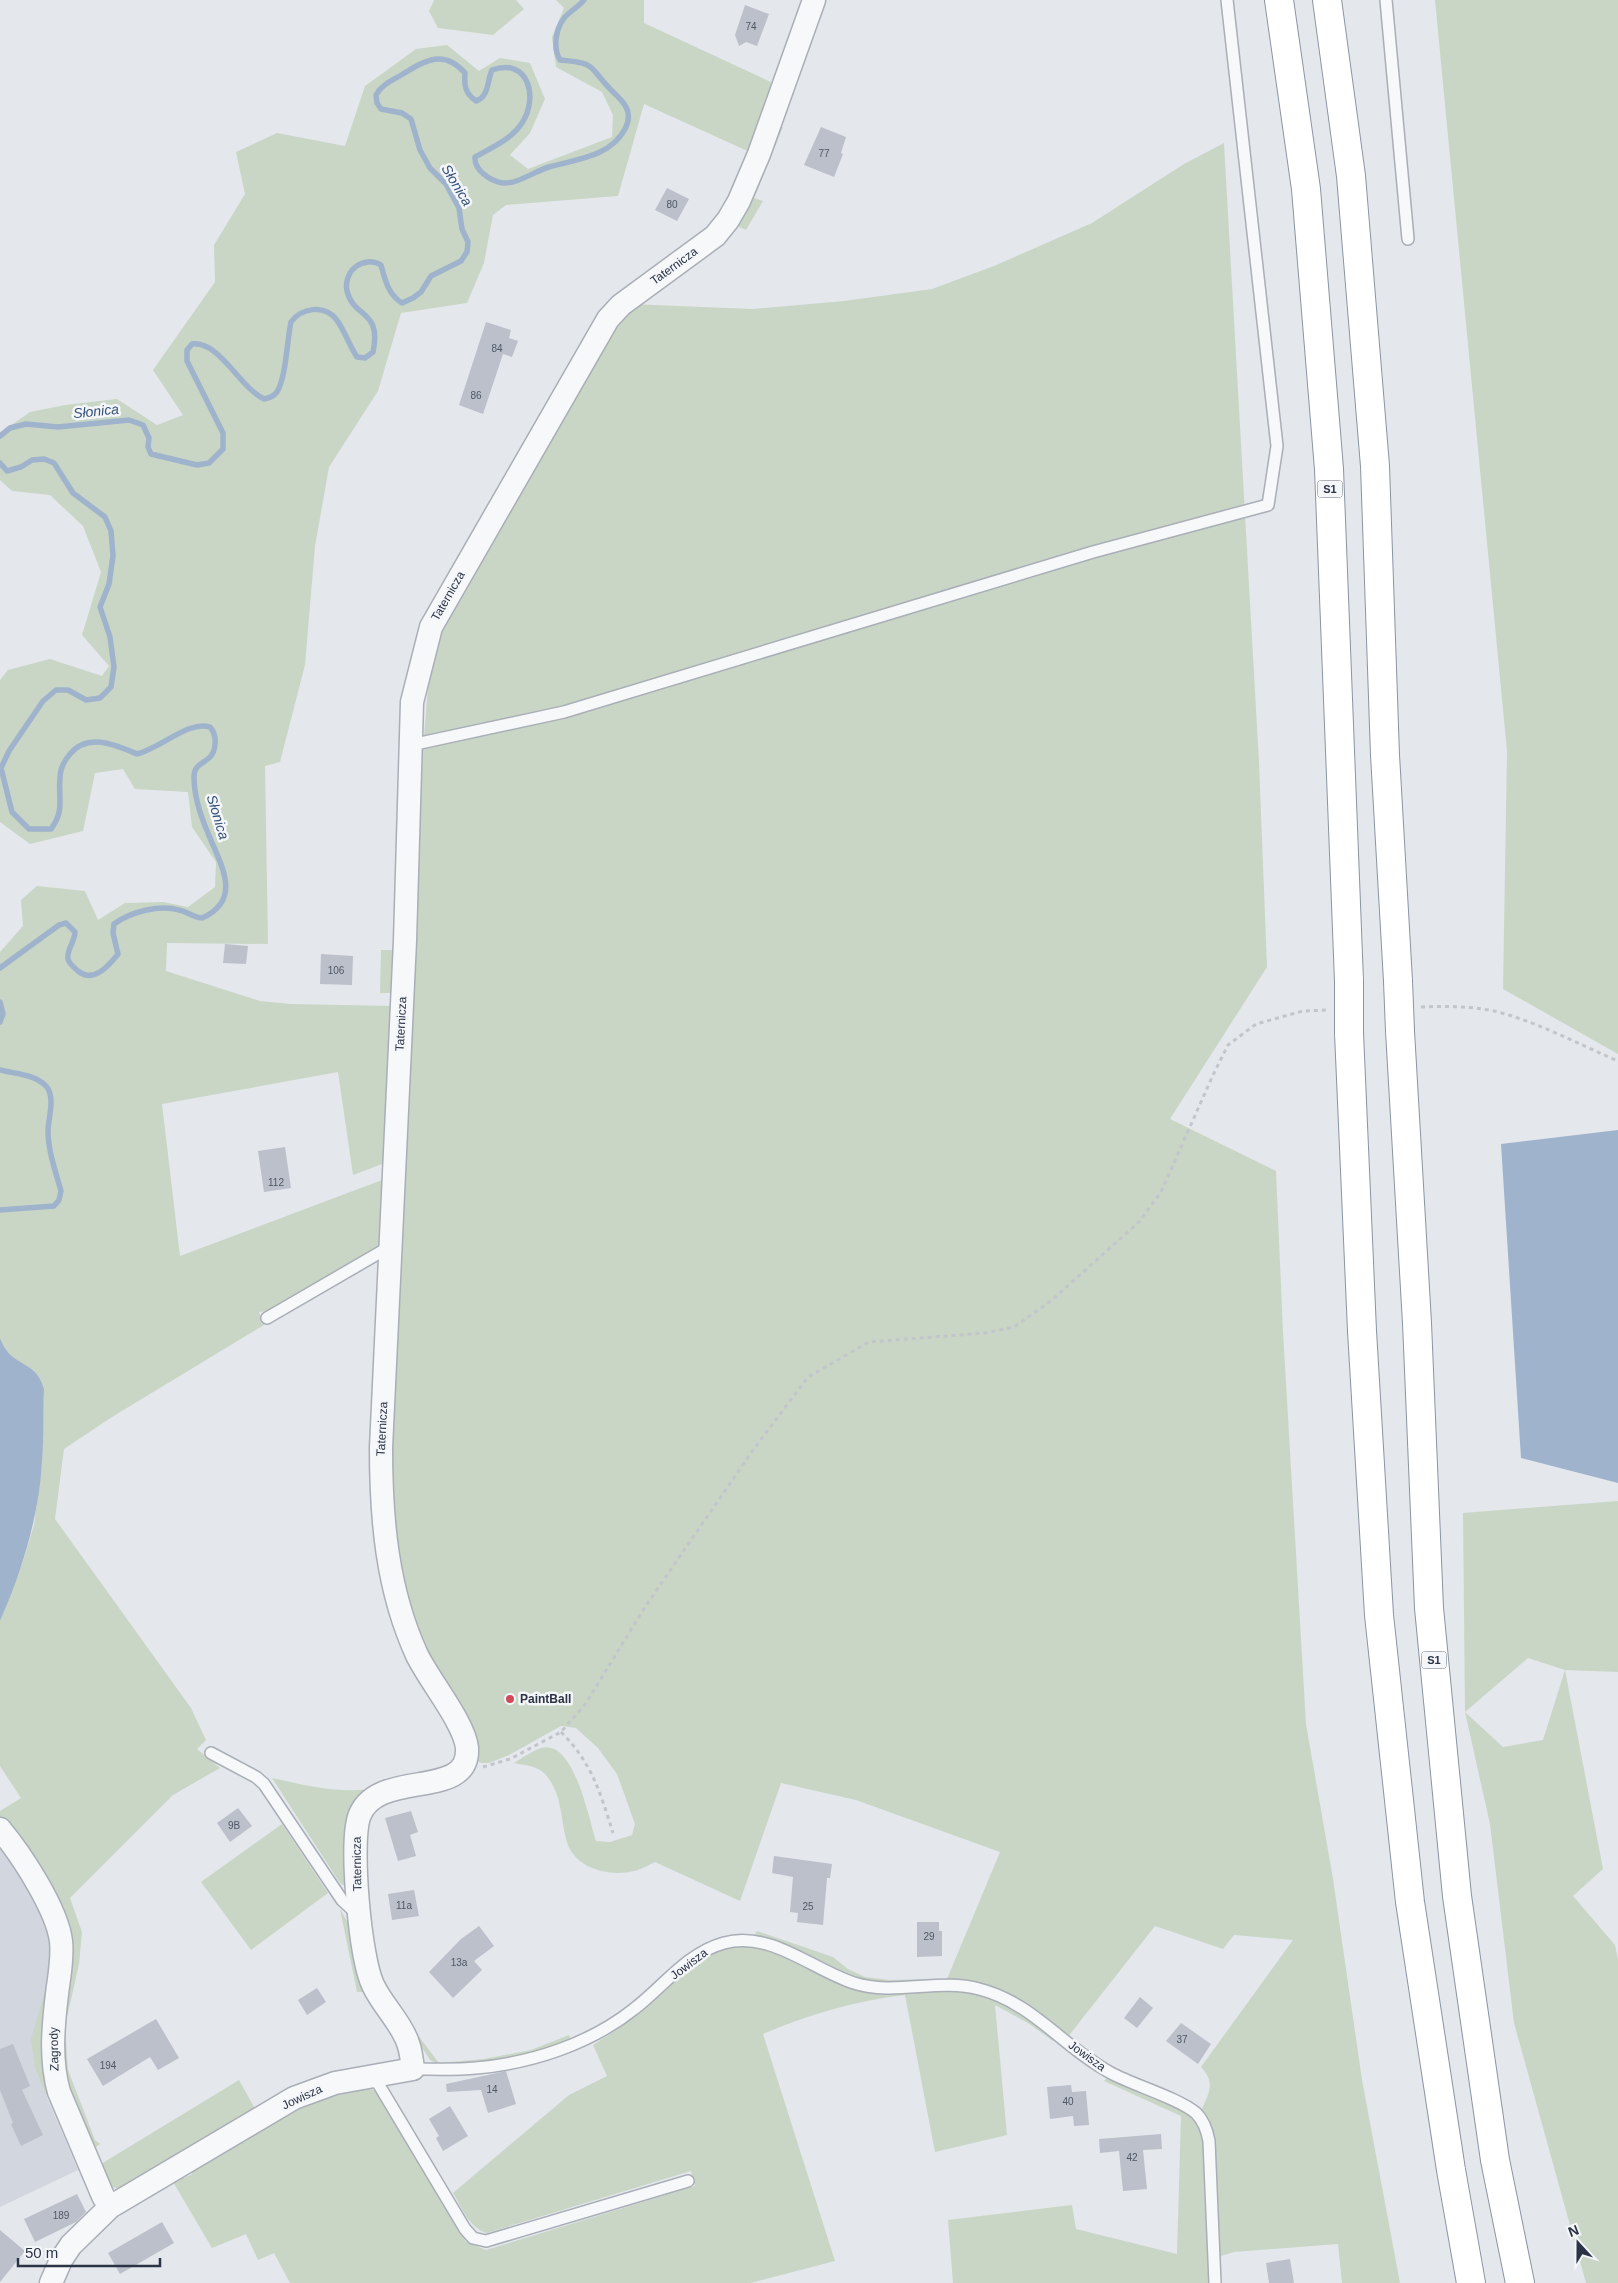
<svg xmlns="http://www.w3.org/2000/svg" width="1618" height="2283" font-family="Arial,sans-serif">
	<rect width="100%" height="100%" fill="#e4e7ec"/>
	<path fill="#d2d6de" d="M0,1845l17,21 32,64v46l-14,93 43,101 -78,37z"/>
	<path fill="#c9d6c5" fill-rule="evenodd" d="M434,0h82l8,9 -31,26 -55,-7 -9,-17z
		M556,0h88v23l129,60 14,-32 5,2c-18,52 -41,132 -75,174l-5,-3 8,-7 32,-64 -108,-49 -26,92 -112,9 -13,10 -9,48 -17,40 -66,10 -23,78 -49,76 -14,79 -10,119 -25,97 -15,4 3,178 -101,-1 -1,28 94,30 31,3 101,2 3,10 -5,145 -37,14 -15,-103 -176,32 18,152 210,-79 -4,66 -116,68 -11,1 5,13 -152,92 -48,32 -9,70 136,189 15,32 -9,9 23,19 -47,27 -103,103 12,34 -3,32 -14,62 3,44 27,70 5,4 -5,4 -8,-16 -11,-10 -9,-24 -9,-35 2,-40 7,-64v-19l-6,-22 -32,-59 -29,-40v-8l21,-13 -21,-32v-145l23,-60 11,-36 8,-61 2,-75c-8,-31 -33,-20 -44,-51v-386l23,-26 -2,-26 16,-14 48,5 13,29 27,-17 38,-1 25,5 27,-20 1,-25 -24,-35 -4,-35 -53,-3 -12,-20 -28,4 -12,58 -53,13 -30,-22v-142l8,-10 42,-11 52,17 7,-10 -27,-31 19,-63 -18,-46 -33,-31 -38,-4 -12,-11v-47l30,-21 35,-7 52,-6 40,26 26,-10 -30,-45 62,-88 -1,-37 31,-51 -9,-42 41,-19 68,13 20,-60 51,-37 31,-4 32,26 21,-13 30,5 15,36 -15,34 -20,22 18,14 84,-32 1,-22 -11,-23 -46,-25 -4,-30 12,-29z
		M1435,0h183v1054l-115,-65 4,-238z
		M774,126l9,1 -29,71 9,3 -17,29 -15,-7z
		M1224,143l35,619 8,205 -97,152 106,52 7,161 23,392 27,155 29,201 38,203h-58l-4,-39 -104,8 -13,4 -4,-3c-9,-39 12,-111 -16,-142 8,-18 15,-28 0,-44l92,-127 -59,-5 -11,14 -68,-23 -88,112 -105,-55 -15,-4 53,-127 -144,-52 -75,-17 -41,118 -85,-39c-7,3 -14,8 -21,9 -24,6 -59,-2 -67,-29 -7,-23 -4,-48 -22,-68 -7,-8 -21,-9 -31,-11 8,-5 18,-12 27,-15 33,-10 48,72 55,93l14,1 22,-7 3,-11 -18,-50 -19,-26 -22,-20 -15,-2 -52,29 -20,8h-8l-8,-5 -51,-104 -33,-112 18,-600 26,-315 197,-323 122,5 92,-8 88,-12 62,-23 98,-43 92,-59z
		M381,950h17l-7,43h-11z
		M1618,1501v171l-53,-2 38,199 -30,27 42,49 3,14v324h-32l-72,-260 -24,-199 -25,-112 -2,-199zM1528,1658l37,12 -22,70 -40,7 -38,-35z
		M272,1778c40,9 72,17 113,9l-17,8 -17,89 -9,1 -4,-5z
		M282,1824l46,69 -77,57 -50,-68z
		M340,1909l7,12 23,71h-13z
		M757,1931l76,26 15,12 17,8 25,3 42,-1 -23,5 -38,-2 -21,-5 -94,-41 -1,-2z
		M742,1946l15,1 34,11 52,26 105,6 34,5 27,10 46,32 -2,4 -25,-18 -33,-18 12,130 -72,17 -30,-157c-50,6 -95,19 -142,39l72,227 -85,22h-460l-16,-30 -16,7 -12,-26 -34,14 -39,-66 18,-7 7,-12 100,-61 67,-16 12,6 89,150 20,8 209,-64 -4,-15 -204,62c-18,-5 -25,-25 -34,-40l116,-98 38,-19 -14,-31c14,-9 29,-18 42,-29 33,-28 60,-67 107,-70z
		M49,1976l3,115 -6,4 -11,-26 -4,-30z
		M417,2034l22,29 45,-4 47,-9 38,-15 2,5 -39,13 -47,9 -44,4 -11,-6 -14,-22z
		M1108,2077l75,32 15,13 5,10 4,25 2,126h-256l-5,-63 124,-15 4,24 101,25 4,-138 -77,-35z
		M239,2080l19,34 -137,76 -11,-4 -9,-22z"/>
	<path fill="#9fb4cc" d="M1618,1130v353l-97,-25 -20,-314z
		M0,1338c11,31 36,20 44,51 -1,24 0,49 -2,73 -3,54 -20,109 -42,159z"/>
	<g fill="none" stroke-linecap="round" stroke-linejoin="round">
		<path stroke="#9fb4cc" stroke-width="5.5" d="M0,436l10,-8 16,-4 32,3 71,-7 14,5 6,13 -1,9 3,7 46,11 12,-2 14,-14v-16l-36,-72v-11l5,-6c28,-3 47,43 72,55 5,-1 10,-3 13,-7 9,-14 10,-52 14,-70 10,-14 33,-18 45,-3 8,10 13,26 21,38l8,1 8,-6c9,-43 -19,-33 -26,-61 -4,-21 17,-36 34,-26 4,15 7,29 21,38l11,-5 8,-6 10,-16 30,-15 6,-9 1,-10 -6,-13 -3,-21 -13,-24 -16,-16 -10,-18 -9,-31 -9,-6 -21,-4 -4,-6 -1,-8c6,-11 17,-15 27,-21 23,-14 41,-25 62,-1 -1,13 0,20 11,28 13,-4 11,-20 16,-31 36,-13 47,27 30,53 -10,16 -31,25 -47,34 -1,13 15,24 28,26 15,1 32,-12 46,-16 28,-8 61,-10 76,-38 9,-17 -1,-27 -13,-38 -24,-24 -14,-28 -52,-31 -8,-14 -4,-36 9,-47 5,-4 10,-7 15,-13
			M0,463l7,8 14,-4 11,-7 12,-1 10,4 19,30 32,24 6,14 2,25 -4,28 -9,23 10,30 4,30 -3,20 -11,11 -14,2 -18,-10h-12l-13,11 -34,50 -8,17 11,44 17,17h22c14,-19 7,-30 9,-51 0,-10 4,-17 10,-24 18,-22 46,-9 67,0 24,-6 52,-34 73,-27 7,7 7,24 -1,31 -8,7 -15,7 -15,19 0,18 7,40 14,56 12,31 36,66 -6,85 -9,-1 -14,-6 -23,-8 -19,-6 -49,2 -65,14l-1,9 5,21c-9,11 -24,30 -40,17 -3,-3 -9,-7 -10,-12 -2,-8 7,-18 7,-27l-9,-9 -7,2 -59,43
			M0,1002l3,12 -3,8
			M0,1070c15,4 35,4 46,16 10,11 2,33 2,45 0,20 8,42 13,60l-2,9 -5,6 -54,4"/>
	</g>
	<path fill="#bbc0ca" d="M745,5l24,9 -12,32 -11,-4 -7,4 -4,-11z
		M821,127l25,10 -5,16 2,1 -9,23 -30,-12z
		M667,188l22,11 -12,22 -22,-11z
		M486,322l25,8 -2,8 9,3 -6,16 -9,-3 -20,60 -24,-9z
		M225,944l23,2 -2,18 -23,-1z
		M321,954l32,2 -1,29 -32,-1z
		M285,1147l6,41 -27,4 -6,-41z
		M238,1808l14,18 -22,16 -13,-19z
		M411,1811l7,21 -8,3 6,21 -18,5 -13,-43z
		M774,1856l58,8 -2,14h-3l-4,47 -26,-3 1,-9 -8,-1 3,-35 -21,-4z
		M414,1890l5,26 -27,4 -4,-26z
		M917,1922h22v9h3v25l-25,1z
		M479,1926l15,20 -20,15 8,9 -29,28 -24,-26 32,-33z
		M317,1988l9,14 -19,13 -9,-15z
		M1140,1997l13,11 -16,20 -13,-10z
		M156,2019l23,39 -21,12 -8,-13 -47,29 -16,-27z
		M1181,2023l30,21 -13,20 -32,-23z
		M13,2044l17,42 -8,4 21,45 -22,11 -10,-22 2,-1 -13,-33v-41z
		M506,2071l10,33 -28,9 -7,-23 -34,2 -1,-8z
		M1071,2085l1,7 14,-1 3,34 -15,1 -1,-10 -23,3 -3,-32z
		M450,2106l18,30 -25,15 -7,-13 3,-2 -10,-17z
		M1161,2134l1,15 -19,1 4,39 -24,2 -4,-40 -19,2 -1,-14z
		M77,2194l9,18 -10,10 -41,20 -11,-23z
		M162,2222l12,21 -54,31 -12,-21z
		M0,2230l25,21 -25,31z
		M1290,2259l4,24h-25l-3,-20z"/>
	<g fill="none" stroke-linecap="round" stroke-linejoin="round">
		<defs>
			<path id="lane" d="M1386,0l22,239
				M411,745l153,-33 529,-160 175,-47 9,-59 -50,-446
				M267,1318l124,-72
				M211,1753l45,24 8,7 78,116 16,15
				M413,2069c21,0 43,1 63,-1 56,-5 114,-24 158,-59 29,-22 53,-56 90,-66 46,-13 89,27 130,40 41,13 85,-5 125,6 53,13 85,59 132,84 22,12 67,25 85,40 8,8 11,17 13,28l6,142
				M373,2075l92,154 8,9 13,3 202,-60"/>
			<path id="street" d="M0,1829c21,25 57,80 61,112 2,18 -2,36 -4,53 -4,33 -7,66 2,98l44,104 7,11
				M51,2283l10,-23 10,-15 39,-38 184,-109 41,-15 78,-14c-1,-9 -2,-18 -5,-26 -7,-21 -26,-38 -35,-58 -13,-27 -23,-140 -14,-168 17,-50 111,-15 108,-69 -2,-24 -38,-68 -50,-93 -30,-65 -36,-136 -36,-207l24,-507 7,-239 19,-75 177,-308 13,-14 94,-69 13,-16 11,-19 20,-47 55,-154"/>
			<path id="highway" d="M1279,0l27,189 23,280 20,512
				M1327,0l24,176 24,290 10,289 13,226
				M1400,1031l17,292 12,285 28,288 38,264 25,123
				M1349,1033l13,298 17,284 31,287 41,268 20,113"/>
		</defs>
		<use href="#lane" stroke="#a9aeb7" stroke-width="14"/>
		<use href="#street" stroke="#a9aeb7" stroke-width="25"/>
		<use href="#highway" stroke="#8b94a3" stroke-width="30"/>
		<path stroke="#c2c5cb" stroke-width="3" stroke-dasharray="4 4" stroke-linecap="butt" d="M1421,1007c25,-1 48,-1 73,4 42,10 84,33 124,50
			M561,1732c31,31 39,60 52,101
			M483,1767l27,-8 51,-27 25,-29 59,-96 108,-157 55,-73 61,-35 116,-9 29,-6 38,-27 87,-78 22,-30 52,-117 15,-30 28,-21 47,-13 25,-1"/>
		<use href="#lane" stroke="#f7f8fa" stroke-width="11"/>
		<use href="#street" stroke="#f7f8fa" stroke-width="22"/>
		<use href="#highway" stroke="#fff" stroke-width="28"/>
		<defs>
			<path id="highway-bridge" d="M1349,981v52
				M1398,981l2,50"/>
		</defs>
		<use href="#highway-bridge" stroke="#8b94a3" stroke-width="30" stroke-linecap="butt"/>
		<use href="#highway-bridge" stroke="#fff" stroke-width="28"/>
	</g>
	<circle fill="#d1495b" stroke="#f4f6f9" stroke-width="2" cx="510" cy="1699" r="5"/>
	<g text-anchor="middle" stroke-width="5" stroke-linejoin="round" paint-order="stroke">
		<g font-size="10" fill="#4f5766">
			<text x="751" y="30">74</text>
			<text x="824" y="157">77</text>
			<text x="672" y="208">80</text>
			<text x="497" y="352">84</text>
			<text x="476" y="399">86</text>
			<text x="336" y="974">106</text>
			<text x="276" y="1186">112</text>
			<text x="234" y="1829">9B</text>
			<text x="404" y="1909">11a</text>
			<text x="808" y="1910">25</text>
			<text x="929" y="1940">29</text>
			<text x="459" y="1966">13a</text>
			<text x="1182" y="2043">37</text>
			<text x="108" y="2069">194</text>
			<text x="492" y="2093">14</text>
			<text x="1068" y="2105">40</text>
			<text x="1132" y="2161">42</text>
			<text x="61" y="2219">189</text>
		</g>
		<g fill="#f4f6f9" stroke="#676e7b" stroke-width="1">
			<rect x="1317.5" y="480.5" width="25" height="17" rx="4"/>
			<rect x="1421.5" y="1651.5" width="25" height="17" rx="4"/>
		</g>
		<g font-size="11" font-weight="bold" fill="#2b3445">
			<text x="1330" y="493">S1</text>
			<text x="1434" y="1664">S1</text>
		</g>
		<g font-size="12" fill="#2b3445" stroke="#f4f6f9">
			<text transform="translate(674 266) rotate(-36)" y="4">Taternicza</text>
			<text transform="translate(448 596) rotate(-60)" y="4">Taternicza</text>
			<text transform="translate(401 1024) rotate(-87)" y="4">Taternicza</text>
			<text transform="translate(382 1429) rotate(-87)" y="4">Taternicza</text>
			<text transform="translate(357 1864) rotate(-91)" y="4">Taternicza</text>
			<text transform="translate(689 1964) rotate(-37)" y="4">Jowisza</text>
			<text transform="translate(54 2049) rotate(-91)" y="4">Zagrody</text>
			<text transform="translate(1087 2056) rotate(36)" y="4">Jowisza</text>
			<text transform="translate(302 2097) rotate(-25)" y="4">Jowisza</text>
		</g>
		<g font-size="12" font-weight="bold" fill="#2b3445" stroke="#f4f6f9" text-anchor="start">
			<text x="520" y="1703">PaintBall</text>
		</g>
		<g font-size="14" font-style="italic" fill="#34527a" stroke="#f4f6f9">
			<text transform="translate(457 185) rotate(59)" y="5">Słonica</text>
			<text transform="translate(96 411) rotate(-6)" y="5">Słonica</text>
			<text transform="translate(218 817) rotate(73)" y="5">Słonica</text>
		</g>
	</g>
	<g transform="translate(1578 2243) rotate(339)" stroke="#f4f6f9" stroke-width="4" paint-order="stroke">
	<path d="M0-4L9 19L0 12L-9 19Z" fill="#2b3445"/>
	<text y="-8" font-size="14" font-weight="bold" text-anchor="middle" fill="#2b3445">N</text>
	</g>
	<path d="M18 2258v8h142v-8" fill="none" stroke="#2b3445" stroke-width="2.5"/>
	<text x="25" y="2258" font-size="15" fill="#2b3445" stroke="#f4f6f9" stroke-width="4" paint-order="stroke">50 m</text>
</svg>
